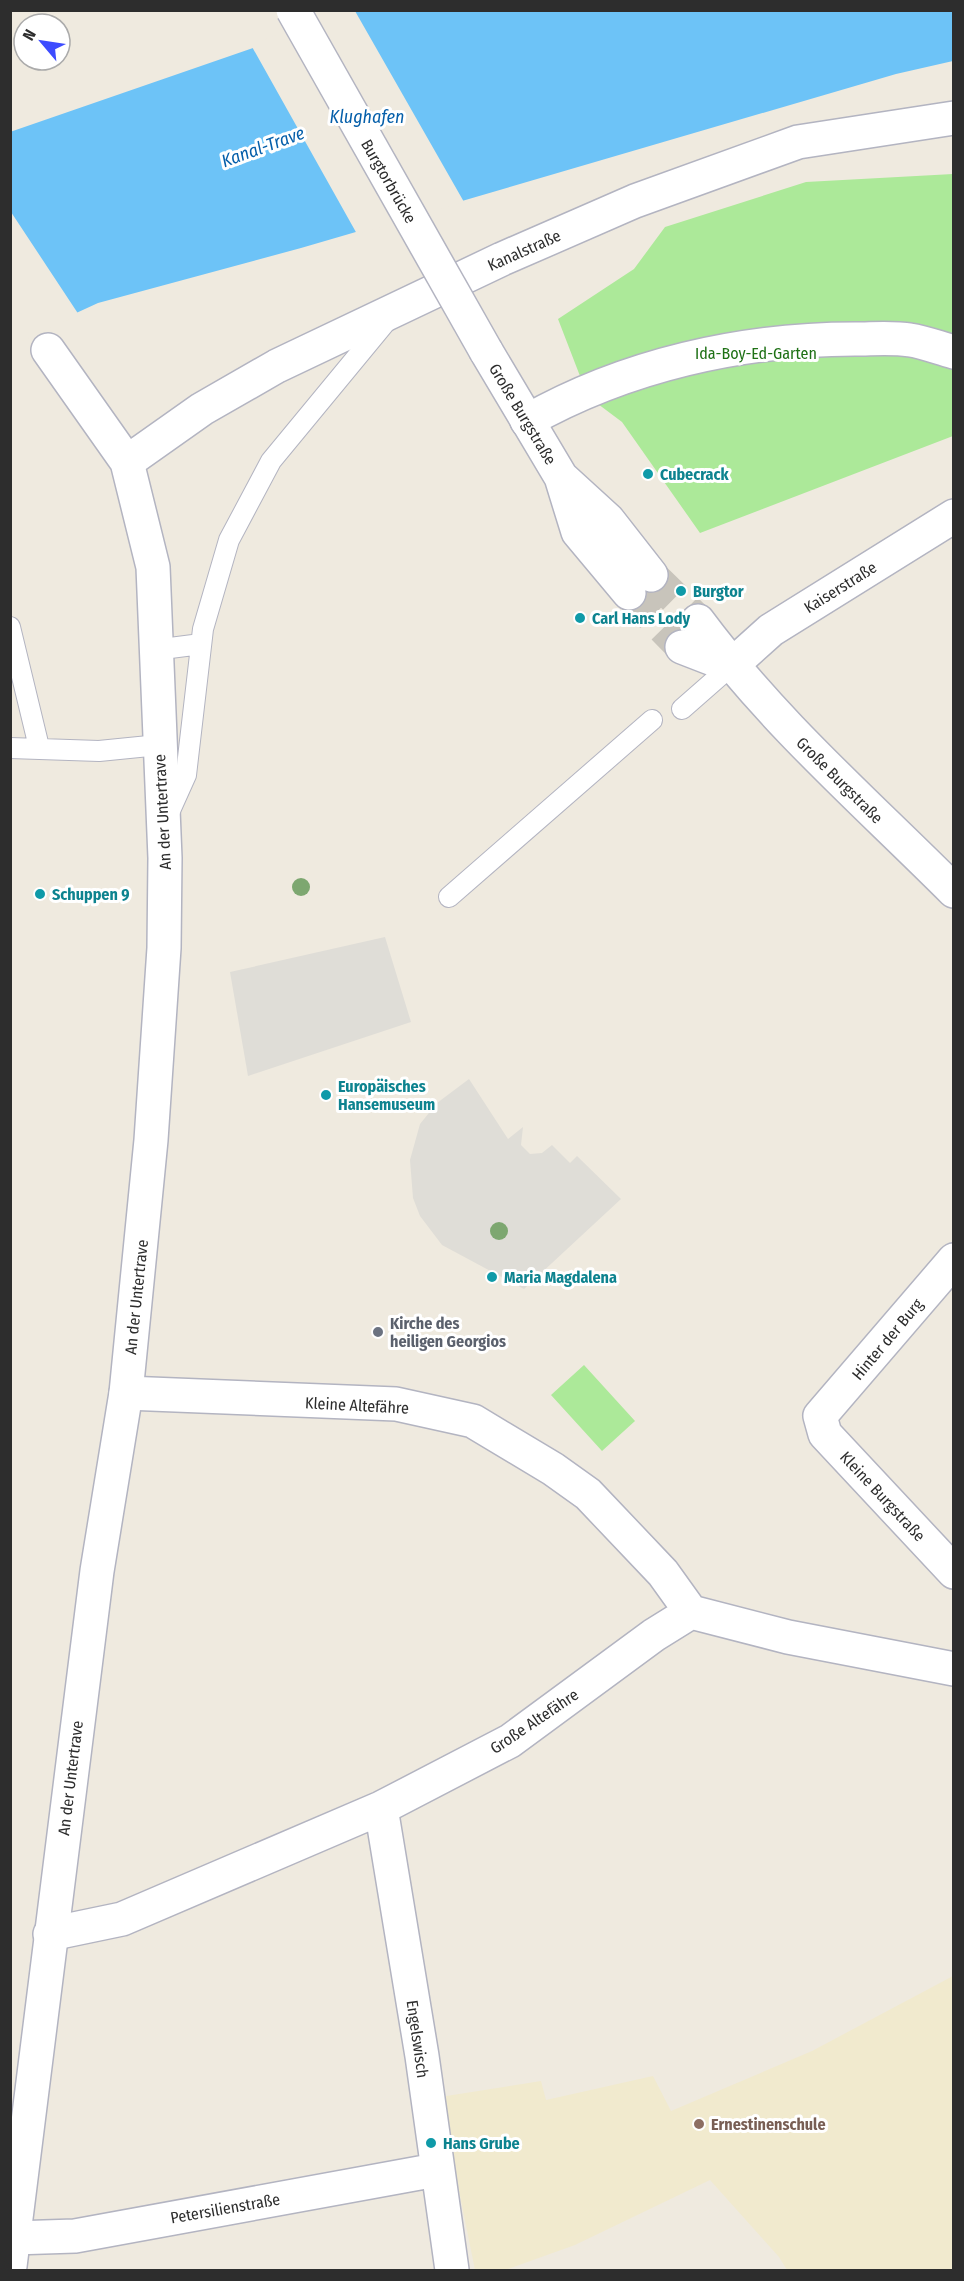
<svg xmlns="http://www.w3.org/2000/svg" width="964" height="2281" font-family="'Fira Sans Condensed',sans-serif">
	<rect width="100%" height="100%" fill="#efeadf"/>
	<path fill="#f1eace" d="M953,1976v294h-166l-8,-13 -69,-77 -135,65 -70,25h-30l-35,-173 101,-16 5,19 107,-24 18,35 141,-60z"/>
	<path fill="#ace999" d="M953,174v262l-253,97 -78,-111 -28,-21 -9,-12 -27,-70 76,-50 31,-42 141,-45z
		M584,1365l51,56 -33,30 -51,-56z"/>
	<path fill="#dfddd7" d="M385,937l26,85 -163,54 -18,-104z
		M469,1079l39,60 15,-12 -2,18 9,9 12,-1 10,-8 18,18 7,-7 44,43 -97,90 -82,-44 -22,-29 -7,-18 -3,-38 10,-36 17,-21z"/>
	<path fill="#6dc3f7" d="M346,11h607v50l-57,13 -595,174 -203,55 -87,40 -1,-211 243,-84z"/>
	<path fill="#efeadf" d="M338,10l17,1 109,191 -107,32 -106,-189z
		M11,212l68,103 -68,31h-1z"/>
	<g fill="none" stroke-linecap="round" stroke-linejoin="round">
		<path stroke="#c8c4bb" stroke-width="33" stroke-dasharray="33 16" stroke-linecap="butt" d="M651,575l47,46
			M629,593l53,54"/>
		<defs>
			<path id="lane" d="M10,627l29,120
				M170,648l31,-4
				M682,709l49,-43
				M10,748l89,3 60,-6
				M168,815l18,-40 17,-146 26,-89 42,-79 118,-143
				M449,897l203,-177"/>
			<path id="street" d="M527,421c99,-56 215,-82 328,-82 17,0 37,-2 55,1 14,2 29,8 44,12
				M731,666l40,-36 183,-114
				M954,1260l-134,156 5,18 129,138
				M126,1393l270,11 77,17 80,48 35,25 75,79 28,39
				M381,1808l41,248 30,214
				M50,1934l72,-15 259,-111 129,-67 144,-106 37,-23 97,25 166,32
				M13,2238l62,-2 361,-66"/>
			<path id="secondary" d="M486,351l75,126 17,55 51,61
				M127,462l75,-53 75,-43 225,-107 133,-58 163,-59 156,-24
				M562,478l46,42 43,55
				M698,621c76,102 166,180 256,270
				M682,647l49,19
				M10,2266l87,-695 29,-178 25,-253 13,-192 1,-90 -12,-291 -26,-105 -79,-112"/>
		</defs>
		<use href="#lane" stroke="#b3b4c1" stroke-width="22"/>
		<use href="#street" stroke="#b3b4c1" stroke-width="36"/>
		<use href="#secondary" stroke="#b3b4c1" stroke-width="36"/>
		<use href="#lane" stroke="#fff" stroke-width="20"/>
		<use href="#street" stroke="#fff" stroke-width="33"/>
		<use href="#secondary" stroke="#fff" stroke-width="33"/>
		<defs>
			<path id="secondary-bridge" d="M293,10l193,341"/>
		</defs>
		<use href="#secondary-bridge" stroke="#b3b4c1" stroke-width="36" stroke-linecap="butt"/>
		<use href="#secondary-bridge" stroke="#fff" stroke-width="33"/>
	</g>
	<g fill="#7da770">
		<circle cx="301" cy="887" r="9"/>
		<circle cx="499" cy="1231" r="9"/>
	</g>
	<g fill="#0f9aa8" stroke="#fff" stroke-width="2">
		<circle cx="648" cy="474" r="6"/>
		<circle cx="681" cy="591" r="6"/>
		<circle cx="580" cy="618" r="6"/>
		<circle cx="40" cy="894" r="6"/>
		<circle cx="326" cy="1095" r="6"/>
		<circle cx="492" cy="1277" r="6"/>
		<circle cx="431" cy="2143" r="6"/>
	</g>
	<circle fill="#6b7280" stroke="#fff" stroke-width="2" cx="378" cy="1332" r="6"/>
	<circle fill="#8d6e63" stroke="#fff" stroke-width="2" cx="699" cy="2124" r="6"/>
	<g text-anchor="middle" stroke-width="6" stroke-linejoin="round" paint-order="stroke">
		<g font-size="16" fill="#2d2d2d" stroke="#fff">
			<text transform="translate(389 181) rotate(60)" y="6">Burgtorbrücke</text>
			<text transform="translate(524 250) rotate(-24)" y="6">Kanalstraße</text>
			<text transform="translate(523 414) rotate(59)" y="6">Große Burgstraße</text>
			<text transform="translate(840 587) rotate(-32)" y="6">Kaiserstraße</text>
			<text transform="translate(840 780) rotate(45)" y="6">Große Burgstraße</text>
			<text transform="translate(162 812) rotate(-93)" y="6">An der Untertrave</text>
			<text transform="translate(136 1297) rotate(-84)" y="6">An der Untertrave</text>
			<text transform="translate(887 1339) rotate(-50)" y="6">Hinter der Burg</text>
			<text transform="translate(357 1405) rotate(3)" y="6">Kleine Altefähre</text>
			<text transform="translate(883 1496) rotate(47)" y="6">Kleine Burgstraße</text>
			<text transform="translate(534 1721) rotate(-34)" y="6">Große Altefähre</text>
			<text transform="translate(70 1778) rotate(-83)" y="6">An der Untertrave</text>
			<text transform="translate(418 2039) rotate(82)" y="6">Engelswisch</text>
			<text transform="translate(225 2208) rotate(-10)" y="6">Petersilienstraße</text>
		</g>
		<g font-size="16" fill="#1f7116" stroke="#fff">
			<text x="756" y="359">Ida-Boy-Ed-Garten</text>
		</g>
		<g font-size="16" font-weight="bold" fill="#0d838f" stroke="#fff" text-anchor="start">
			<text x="660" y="480">Cubecrack</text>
			<text x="693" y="597">Burgtor</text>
			<text x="592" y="624">Carl Hans Lody</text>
			<text x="52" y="900">Schuppen 9</text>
			<text x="338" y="1092">Europäisches<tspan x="338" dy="18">Hansemuseum</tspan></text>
			<text x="504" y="1283">Maria Magdalena</text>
			<text x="443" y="2149">Hans Grube</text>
		</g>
		<g font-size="16" font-weight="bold" fill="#5b616d" stroke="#fff" text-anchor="start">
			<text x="390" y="1329">Kirche des<tspan x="390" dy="18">heiligen Georgios</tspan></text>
		</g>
		<g font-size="16" font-weight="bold" fill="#785e54" stroke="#fff" text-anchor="start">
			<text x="711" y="2130">Ernestinenschule</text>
		</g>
		<g font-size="18" font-style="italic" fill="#055faa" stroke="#fff">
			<text x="367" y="123">Klughafen</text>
			<text transform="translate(263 147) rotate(-20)" y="6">Kanal-Trave</text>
		</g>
	</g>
	<rect width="964" height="2281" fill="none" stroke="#2d2d2d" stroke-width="24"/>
	<g transform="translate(42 42) rotate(299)"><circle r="28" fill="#ffffff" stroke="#ababab" stroke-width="1.5"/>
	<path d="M0-4.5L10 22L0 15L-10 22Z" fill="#3d4cff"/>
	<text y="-9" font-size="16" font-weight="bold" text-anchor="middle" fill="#2d2d2d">N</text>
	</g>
</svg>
